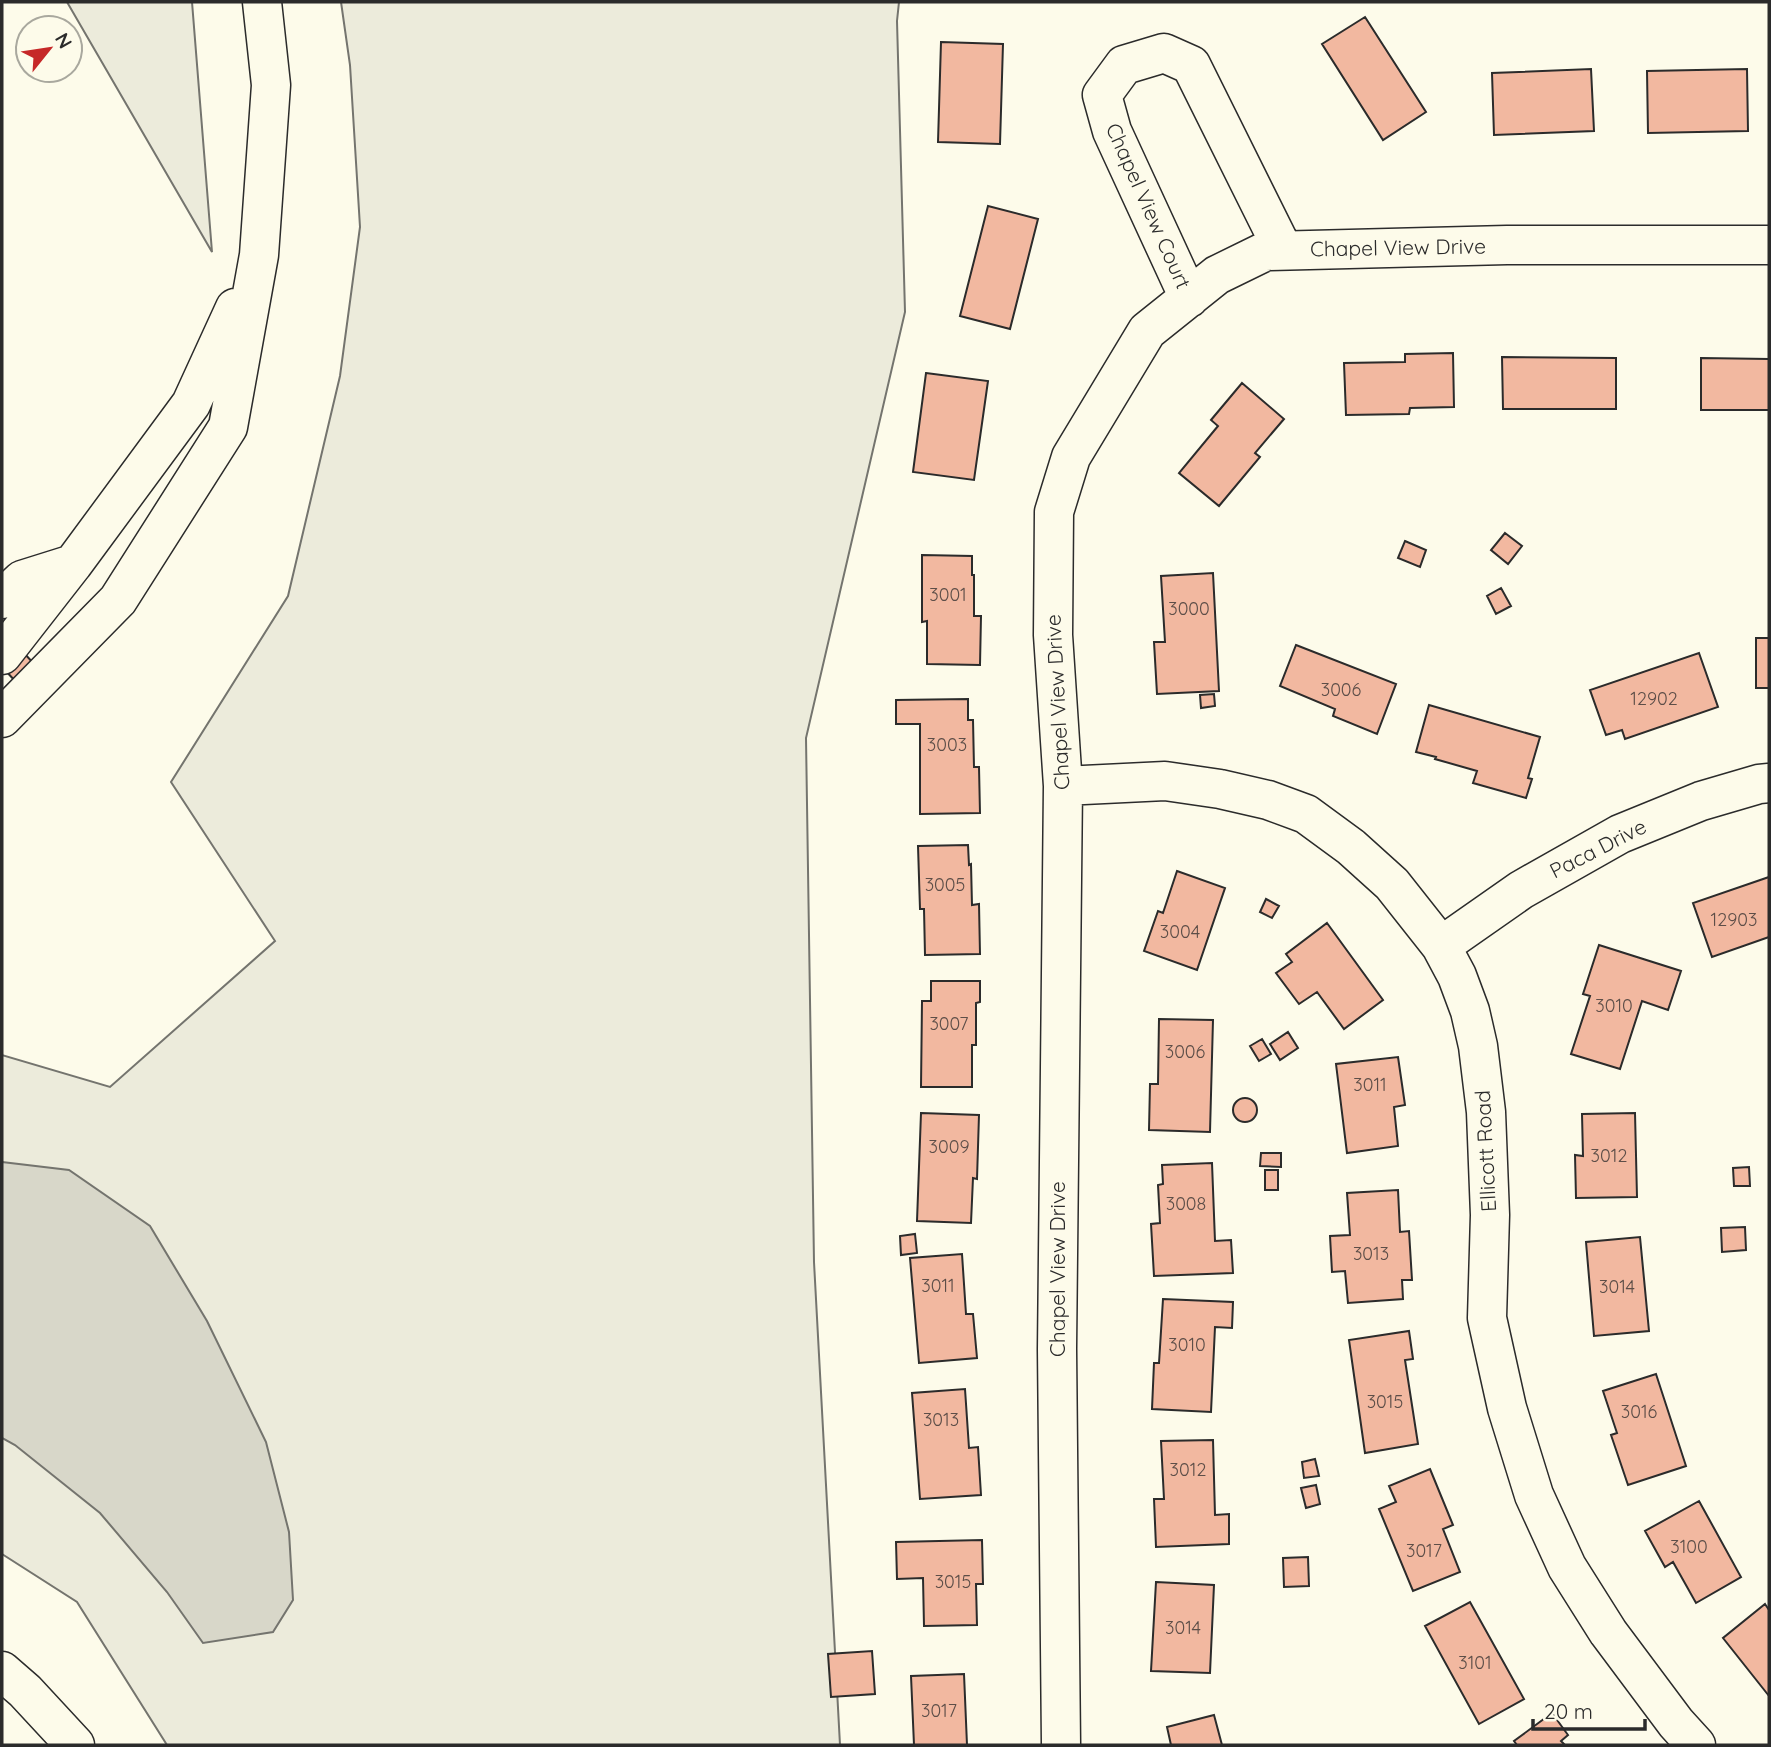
<svg xmlns="http://www.w3.org/2000/svg" width="1771" height="1747" font-family="Quicksand,sans-serif">
	<rect width="100%" height="100%" fill="#fdfbea"/>
	<path fill="#ecebdb" stroke="#74746e" stroke-width="2" d="M67,2h125l20,250z
		M341,2h558l-2,19 8,291 -99,426 8,524 26,483h-673l-90,-143 -75,-48v-499l108,32 165,-146 -104,-159 117,-186 52,-220 20,-149 -10,-162z"/>
	<path fill="#d8d7c9" stroke="#74746e" stroke-width="2" d="M2,1162l67,8 81,56 57,95 59,121 23,90 4,68 -20,32 -70,11 -36,-51 -67,-79 -85,-68 -13,-7z"/>
	<path fill="#f2b8a0" stroke="#2b2b2b" stroke-width="2" d="M1365,17l61,95 -43,28 -61,-96z
		M941,42l62,2 -3,100 -62,-2z
		M1591,69l3,62 -100,4 -2,-62z
		M1747,69l1,62 -100,2 -1,-62z
		M988,206l50,13 -28,110 -50,-13z
		M1453,353l1,54 -44,1 -1,6 -63,1 -2,-52 61,-1v-8z
		M1502,357l114,1v51h-113z
		M1701,358l68,1v51h-68z
		M926,373l62,8 -14,99 -61,-8z
		M1242,383l42,36 -29,34 5,4 -41,49 -40,-33 39,-47 -7,-6z
		M1505,533l17,13 -14,18 -17,-14z
		M1405,541l21,9 -6,17 -22,-9z
		M922,555l50,1v19h2v41h7l-1,49 -53,-1v-43l-5,1z
		M1213,573l6,118 -62,3 -3,-52h11l-4,-66z
		M1501,588l10,18 -15,8 -9,-18z
		M1756,638h13v50h-13z
		M1296,645l100,39 -19,50 -44,-18 2,-7 -55,-23z
		M22,651l15,16 -19,17 -15,-16z
		M1699,653l19,54 -93,32 -3,-9 -16,5 -16,-45z
		M1214,694l1,12 -14,2 -1,-13z
		M968,699v21h5l1,47h5l1,46 -60,1v-90h-24v-24z
		M1429,705l111,32 -12,41 4,1 -6,19 -53,-15 4,-12 -42,-12 1,-2 -20,-5z
		M968,845l1,20 2,-1 1,41 7,-1 1,50 -55,1 -1,-46h-4l-2,-63z
		M1177,871l48,17 -28,82 -53,-19 14,-40 5,2z
		M1769,877v60l-57,20 -19,-54z
		M1266,899l13,7 -7,12 -12,-6z
		M1327,923l56,77 -39,29 -27,-37 -18,12 -23,-31 16,-11 -6,-8z
		M1599,945l82,26 -13,39 -26,-9 -22,68 -49,-15 19,-58 -7,-2z
		M931,981h49v21l-4,1v42h-4v42h-51l1,-86h9z
		M1159,1019l54,1 -3,112 -61,-2 1,-46h8z
		M1288,1032l10,16 -18,12 -10,-16z
		M1262,1039l9,15 -12,7 -9,-15z
		M1398,1057l7,48 -11,2 4,39 -51,7 -11,-89z
		M1233 1110a12 12 0 1 1 24 0a12 12 0 1 1-24 0Z
		M921,1113l58,2 -2,64 -4,-1 -2,45 -54,-2z
		M1635,1113l2,84 -61,1 -1,-43 8,1 -1,-42z
		M1261,1153h20v14l-21,-1z
		M1212,1163l3,78 16,-1 2,33 -79,3 -3,-52 9,-1 -2,-38 5,-1 -1,-19z
		M1749,1167l1,19h-16l-1,-18z
		M1265,1170h13v20h-13z
		M1398,1190l2,42 9,-1 3,49h-10l1,19 -55,4 -3,-32 -13,1 -2,-36 20,-1 -3,-42z
		M1745,1227l1,23 -24,2 -1,-24z
		M915,1234l2,19 -16,2 -1,-19z
		M1640,1237l9,94 -55,5 -8,-94z
		M962,1254l4,60h7l4,44 -58,5 -9,-105z
		M1163,1299l70,3 -1,26 -17,-1 -4,85 -59,-3 2,-46h5z
		M1409,1331l4,28 -8,1 13,84 -53,9 -16,-113z
		M1656,1374l30,92 -58,19 -17,-50 6,-2 -14,-42z
		M965,1389l4,59 9,-1 3,48 -61,4 -8,-106z
		M1213,1440l2,75 14,-1v30l-73,3 -2,-48h10l-3,-58z
		M1315,1459l4,17 -15,2 -2,-16z
		M1430,1469l23,56 -10,4 17,43 -47,19 -34,-82 17,-7 -7,-16z
		M1316,1485l4,19 -14,4 -5,-20z
		M1699,1501l42,76 -45,26 -23,-41 -8,5 -20,-36z
		M982,1540l1,44h-7l1,41 -53,1 -1,-48 -26,1 -1,-37z
		M1308,1557l1,29 -25,1 -1,-29z
		M1156,1582l58,3 -4,88 -59,-2z
		M1470,1602l54,97 -45,25 -54,-98z
		M1765,1604l4,6v86l-46,-58z
		M872,1651l3,43 -44,3 -3,-43z
		M964,1674l3,71h-53l-3,-69z
		M1552,1713l16,22 -7,6 4,4h-48l-3,-4z
		M1214,1715l8,30h-51l-4,-18z"/>
	<g fill="none" stroke-linecap="round" stroke-linejoin="round">
		<defs>
			<path id="minor" d="M1189,298l-77,-167 -10,-36 22,-30 40,-12 27,12 92,185
				M2,599l20,-19 51,-16
				M2,655l71,-91 118,-160 44,-96
				M2,718l116,-118 110,-173 31,-172 12,-170 -9,-83
				M1063,786l102,-5 55,8 48,11 38,14 45,33 41,37 49,62 16,30 13,35 8,35 8,66 4,103 -3,103 20,90 27,87 33,72 41,65 68,91 20,22
				M1441,946l80,-56 99,-56 81,-33 58,-17 10,-1
				M2,1671l23,20 50,54
				M1061,1745l-4,-396 6,-563 -10,-151 1,-123 17,-55 76,-126 70,-56 49,-24 241,-6h262"/>
		</defs>
		<use href="#minor" stroke="#2b2b2b" stroke-width="41"/>
		<use href="#minor" stroke="#fdfbea" stroke-width="38"/>
	</g>
	<g text-anchor="middle" stroke-width="5" stroke-linejoin="round" paint-order="stroke">
		<g font-size="18" fill="#5d4e48">
			<text x="948" y="601">3001</text>
			<text x="1189" y="615">3000</text>
			<text x="1341" y="696">3006</text>
			<text x="1654" y="705">12902</text>
			<text x="947" y="751">3003</text>
			<text x="945" y="891">3005</text>
			<text x="1734" y="926">12903</text>
			<text x="1180" y="938">3004</text>
			<text x="1614" y="1012">3010</text>
			<text x="949" y="1030">3007</text>
			<text x="1185" y="1058">3006</text>
			<text x="1370" y="1091">3011</text>
			<text x="949" y="1153">3009</text>
			<text x="1609" y="1162">3012</text>
			<text x="1186" y="1210">3008</text>
			<text x="1371" y="1260">3013</text>
			<text x="938" y="1292">3011</text>
			<text x="1617" y="1293">3014</text>
			<text x="1187" y="1351">3010</text>
			<text x="1385" y="1408">3015</text>
			<text x="1639" y="1418">3016</text>
			<text x="941" y="1426">3013</text>
			<text x="1188" y="1476">3012</text>
			<text x="1689" y="1553">3100</text>
			<text x="1424" y="1557">3017</text>
			<text x="953" y="1588">3015</text>
			<text x="1183" y="1634">3014</text>
			<text x="1475" y="1669">3101</text>
			<text x="939" y="1717">3017</text>
		</g>
		<g font-size="21" fill="#2b2b2b" stroke="#fdfbea">
			<text transform="translate(1148 206) rotate(66)" y="7">Chapel View Court</text>
			<text transform="translate(1398 248) rotate(-1)" y="7">Chapel View Drive</text>
			<text transform="translate(1058 702) rotate(-93)" y="7">Chapel View Drive</text>
			<text transform="translate(1598 849) rotate(-27)" y="7">Paca Drive</text>
			<text transform="translate(1486 1151) rotate(-93)" y="7">Ellicott Road</text>
			<text transform="translate(1058 1269) rotate(-90)" y="7">Chapel View Drive</text>
		</g>
	</g>
	<rect width="1771" height="1747" fill="none" stroke="#2b2b2b" stroke-width="7"/>
	<g transform="translate(49 49) rotate(60)"><circle r="33" fill="#fdfbea" stroke="#a9a89e" stroke-width="2"/>
	<path d="M0-5L12 26L0 18L-12 26Z" fill="#c62828"/>
	<text y="-10" font-size="19" font-weight="bold" text-anchor="middle" fill="#2b2b2b">N</text>
	</g>
	<path d="M1533 1719v10h112v-10" fill="none" stroke="#2b2b2b" stroke-width="3.5"/>
	<text x="1544" y="1719" font-size="21" fill="#2b2b2b" stroke="#fdfbea" stroke-width="5" paint-order="stroke">20 m</text>
</svg>
